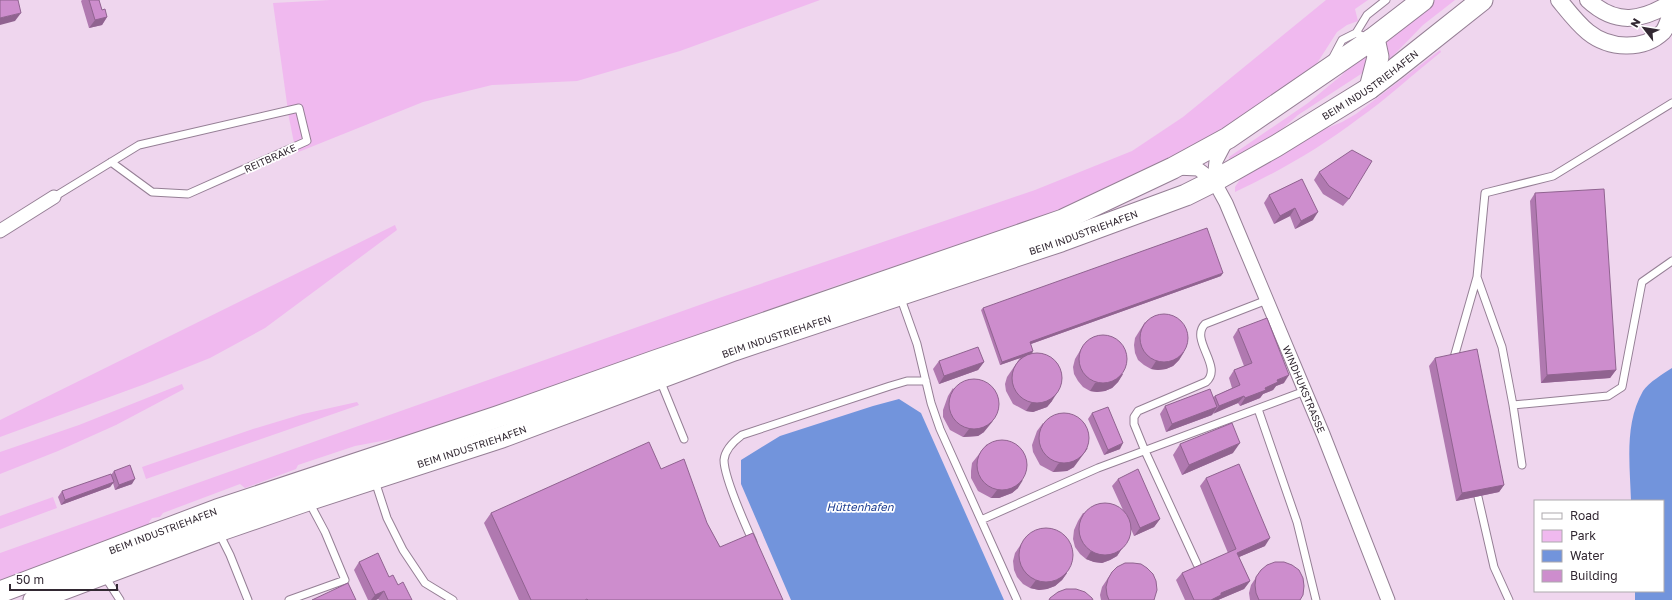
<svg xmlns="http://www.w3.org/2000/svg" width="1672" height="600" font-family="'Golos Text',sans-serif">
	<rect width="100%" height="100%" fill="#efd6ee"/>
	<path fill="#f0b9ef" d="M330,0h490l-140,51 -103,30 -85,4 -69,17 -127,51 -7,-35 -16,-115z
		M1326,0h42l-13,9 3,12 -11,4 -10,7 -23,36 -110,75 -95,46 -61,25 -83,29 -124,41 -437,156 -1,-3 -48,9 -57,19 -2,4 -51,19 -5,-4 -77,29 -3,4 -8,1 -3,4 1,4 -150,58v-31l722,-256 313,-107 97,-39 51,-34z
		M1432,0h23l-32,25 -36,37 1,-10 -3,-15z
		M1440,50l1,2c-28,22 -54,47 -83,67 -38,29 -80,53 -123,73v-5l8,-12 72,-42 27,-11 14,-8z
		M1369,53l-5,18 -3,3 -63,41 -25,22 -43,24 -1,-4 79,-54 34,-28 10,-12z
		M395,225l2,5 -132,98 -55,30 -65,26 -145,53v-17z
		M182,384l2,5 -68,36 -58,26 -58,23v-22l79,-27z
		M357,402l2,3 -213,74 -4,-12 111,-38 50,-15z
		M53,497l4,11 -57,21v-13z"/>
	<path fill="#7294dc" d="M1672,368v232h-37v-9h28v-90h-32c-1,-36 -7,-77 12,-110 6,-9 20,-17 29,-23z
		M899,399l22,14 83,187h-213l-50,-116v-24l39,-24 93,-30z"/>
	<g fill="none" stroke-linecap="round" stroke-linejoin="round">
		<defs>
			<path id="service" d="M1356,33l11,-18 19,-15
				M1332,59l10,-19 14,-7 11,5
				M54,197l85,-52 160,-37 8,33 -119,53 -36,-2 -41,-30
				M900,296l17,48 14,59 9,26 77,171
				M1453,361l24,-84
				M660,380l24,59
				M1513,405l95,-9 14,-9 20,-105 30,-21
				M1258,409l39,113 19,78
				M1522,465l-9,-60 -11,-58 -25,-70 8,-84 68,-17 119,-73
				M375,481l12,37 16,32 22,33 28,17
				M1478,497l16,70 15,33
				M981,520l117,-52 207,-77
				M219,533l11,22 18,45
				M753,542c-8,-18 -29,-64 -29,-82 1,-11 10,-19 18,-25l148,-49 17,-5h19
				M1197,564l-52,-113 -11,-27v-7l4,-6 68,-29c18,-15 -17,-42 -1,-58l62,-24
				M104,575l16,25
				M289,600l56,-20 -20,-48 -16,-30"/>
			<g id="minor">
				<path id="s1" d="M1176,168l22,1 16,12 12,22 97,231 65,166"/>
				<path d="M1214,181l2,-20 11,-21"/>
				<path d="M0,231l54,-34"/>
			</g>
			<path id="tertiary" d="M1559,0c9,11 18,23 29,32 21,17 55,19 75,0 4,-5 6,-14 9,-20
				M1588,0c28,26 54,21 84,2"/>
			<g id="primary">
				<path d="M1370,88l8,-31 -3,-14 -4,-3"/>
				<path id="s2" d="M0,592l217,-82 280,-93 158,-56 408,-141 110,-52 55,-30 143,-98 52,-40"/>
				<path id="s3" d="M34,600l184,-69 90,-31 194,-63 232,-87 327,-109 125,-46 28,-14 62,-35 94,-58 25,-19 87,-69"/>
			</g>
		</defs>
		<use href="#service" stroke="#957f95" stroke-width="9"/>
		<use href="#minor" stroke="#957f95" stroke-width="15"/>
		<use href="#tertiary" stroke="#957f95" stroke-width="18"/>
		<use href="#primary" stroke="#957f95" stroke-width="23"/>
		<use href="#service" stroke="#fff" stroke-width="7"/>
		<use href="#minor" stroke="#fff" stroke-width="13"/>
		<use href="#tertiary" stroke="#fff" stroke-width="16"/>
		<use href="#primary" stroke="#fff" stroke-width="21"/>
	</g>
	<path fill="#b079b0" d="M82,0h17l3,10 5,7 -5,8 -13,3 -8,-27z
		M1319,172l30,27 -6,7 -20,-12 -9,-14z
		M1302,179l11,41 -18,9 -5,-13 -16,8 -10,-21 5,-8z
		M1535,193l81,177 -6,8 -69,5 -11,-182z
		M1221,276l-190,68 1,9 20,48 -5,6 -14,5 -7,-1 -13,-7 -7,-13 -1,-7 2,-7 13,-19 -20,7 -19,-55 2,-2z
		M1145,322l39,30 -5,8 -6,6 -7,3 -8,1 -7,-1 -7,-4 -6,-5 -3,-7 -1,-8 1,-7z
		M1238,329l46,54 -8,3 -3,4 -10,4 -3,4 -20,8 -2,-3 -25,10 -1,2 -46,17 -6,-18 5,-8 48,-9 2,-1 17,-8 -3,-10 5,-8 10,-4 -11,-29z
		M1084,344l39,30 -5,8 -6,6 -7,3 -8,1 -7,-1 -7,-4 -5,-6 -4,-7 -1,-7 2,-8z
		M1435,358l69,127 -5,7 -43,9 -27,-135z
		M939,361l45,1 -6,8 -39,14 -6,-15z
		M953,388l31,44 -6,4 -15,1 -13,-7 -7,-13v-7l5,-14z
		M1092,413l28,36 -16,6 -16,-36z
		M1043,423l31,44 -7,4 -14,1 -13,-7 -7,-13 -1,-7 5,-14z
		M987,444l31,44 -6,5 -13,5h-8l-13,-7 -7,-13v-7l1,-8z
		M1180,444l53,9 -51,22 -9,-20z
		M661,469l46,54 13,24 63,53h-264l-35,-77 7,-10z
		M114,471l18,13 -17,6 -2,-7 -3,4 -49,18 -3,-8 4,-6 49,-16z
		M1206,478l59,68 -26,11 11,24 -6,8 -26,11h-33l-9,-20 6,-7 46,-20 -28,-67z
		M1118,479l42,40 -6,8 -20,9 -4,-9 -3,14 -10,15 -7,4 -8,3 -8,-1 -8,-3 -6,-5 -5,-7 -2,-8 1,-9 4,-9 5,-8 40,-3 -11,-24z
		M1026,537l41,36 -5,7 -7,6 -8,3 -8,1 -9,-2 -7,-4 -6,-7 -3,-7 -1,-9 2,-8z
		M359,562l30,15 9,8 14,15h-33l-1,-1 -2,1h-8l-14,-30z
		M1261,570l39,30h-50l-1,-7 2,-8z
		M1112,572l42,28h-53l-1,-5 2,-8z"/>
	<path fill="#906390" d="M21,13l-6,8 -15,4v-7z
		M107,17l-5,8 -13,3 6,-8z
		M1295,208l-5,8 -16,8 6,-8z
		M1318,212l-5,8 -18,9 6,-8z
		M1223,273l-2,3 -193,69 2,-3z
		M1033,351l-1,3 -32,11 2,-3z
		M1184,352l-5,8 -6,6 -7,3 -8,1 -7,-1 5,-8z
		M984,362l-6,8 -39,14 5,-8z
		M1616,370l-6,8 -69,5 6,-8z
		M1123,374l-5,8 -6,6 -7,3 -8,1 -7,-1 5,-8z
		M1289,375l-5,8 -8,3 -3,4 -10,4 -3,4 -20,8 5,-8 20,-10 12,-8z
		M1057,393l-5,8 -5,6 -14,5 -7,-1 5,-8z
		M1244,396l-6,7 -25,11 6,-8z
		M1217,407l-5,8 -46,17 6,-8z
		M993,421l-9,11 -6,4 -15,1 6,-8z
		M1123,443l-3,6 -16,6 4,-5z
		M1240,443l-7,10 -51,22 7,-10z
		M1088,448l-14,19 -7,4 -14,1 5,-8z
		M135,479l-3,5 -17,6 4,-5z
		M1023,480l-5,8 -6,5 -13,5h-8l6,-8z
		M114,482l-4,5 -49,18 4,-5z
		M1504,485l-5,7 -43,9 6,-8z
		M1160,519l-6,8 -20,9 6,-8z
		M1270,538l-5,8 -33,14 5,-7z
		M1127,541l-10,15 -7,4 -8,3 -8,-1 -8,-3 5,-8z
		M1067,573l-5,7 -7,6 -8,3 -8,1 -9,-2 6,-8z
		M1250,581l-6,8 -26,11h-7l10,-7z
		M384,591l-6,8 -2,1h-5l4,-5z"/>
	<path fill="#cd8dcd" stroke="#906390" d="M0,0h18l3,13 -21,5z
		M89,0h10l3,10 3,-1 2,8 -12,3z
		M1352,150l20,11 -23,38 -20,-13 -10,-14z
		M1302,179l16,33 -17,9 -6,-13 -15,8 -11,-21z
		M1604,189l12,181 -69,5 -12,-182z
		M1207,228l16,45 -193,69 3,9 -31,11 -19,-54z
		M1140 338a24 24 0 1 1 48 0a24 24 0 1 1-48 0Z
		M1267,318l22,57 -12,5 1,2 -13,6 1,2 -21,8 -1,-2 -25,10 -4,-10 25,-11 -6,-15 18,-7 -14,-34z
		M1079 359a24 24 0 1 1 48 0a24 24 0 1 1-48 0Z
		M978,347l6,15 -40,14 -5,-15z
		M1477,349l27,136 -42,8 -27,-135z
		M1012 378a25 25 0 1 1 50 0a25 25 0 1 1-50 0Z
		M949 404a25 25 0 1 1 50 0a25 25 0 1 1-50 0Z
		M1210,389l7,18 -45,17 -7,-18z
		M1108,407l15,36 -15,7 -16,-37z
		M1039 438a25 25 0 1 1 50 0a25 25 0 1 1-50 0Z
		M1232,423l8,20 -51,22 -9,-21z
		M977 465a25 25 0 1 1 50 0a25 25 0 1 1-50 0Z
		M649,442l12,27 23,-10 23,64 13,24 33,-14 30,67h-195l-1,-1 -2,1h-54l-40,-87z
		M1239,464l31,74 -33,15 13,28 -29,12v2l-10,5h-17l-12,-27 54,-24 -30,-71z
		M130,465l5,14 -16,6 -5,-14z
		M1138,469l22,50 -20,9 -22,-49z
		M111,474l3,8 -49,18 -3,-9z
		M1079 529a26 26 0 1 1 52 0a26 26 0 1 1-52 0Z
		M1019 555a27 27 0 1 1 54 0a27 27 0 1 1-54 0Z
		M378,553l11,24 4,-2 5,10 5,-3 9,18h-24l-4,-9 -9,4 -16,-33z
		M1275,562h9l8,3 7,5 4,8 1,8 -1,9 -3,5h-41l-3,-7 -1,-8 1,-8 5,-7 6,-5z
		M1125,563h8l8,1 6,4 6,6 3,7 1,9 -3,10h-45l-2,-5 -1,-8 2,-8 4,-7 5,-5z
		M348,583l8,17h-44z
		M1066,589h10l9,3 7,6 1,2h-44l1,-2 8,-6z"/>
	<g text-anchor="middle" stroke-width="3.5" stroke-linejoin="round" paint-order="stroke">
		<g font-size="10" fill="#322832" stroke="#fff">
			<text dy="4" stroke="none"><textPath href="#s3" startOffset="1436">BEIM INDUSTRIEHAFEN</textPath></text>
			<text transform="translate(270 158) rotate(-24)" y="4">REITBRAKE</text>
			<text dy="4" stroke="none"><textPath href="#s3" startOffset="1112">BEIM INDUSTRIEHAFEN</textPath></text>
			<text dy="4" stroke="none"><textPath href="#s3" startOffset="788">BEIM INDUSTRIEHAFEN</textPath></text>
			<text dy="4" stroke="none"><textPath href="#s1" startOffset="269">WINDHUKSTRASSE</textPath></text>
			<text dy="4" stroke="none"><textPath href="#s3" startOffset="464">BEIM INDUSTRIEHAFEN</textPath></text>
			<text dy="4" stroke="none"><textPath href="#s2" startOffset="174">BEIM INDUSTRIEHAFEN</textPath></text>
		</g>
		<g font-size="11" font-style="italic" fill="#1b3c90" stroke="#fff">
			<text x="860" y="511">Hüttenhafen</text>
		</g>
	</g>
	<rect x="1534" y="500" width="130" height="92" fill="#ffffff" stroke="#ada9ad"/>
	<rect x="1542" y="513" width="20" height="6" fill="#ffffff" stroke="#ada9ad"/>
	<text x="1570" y="520" font-size="12" fill="#322832">Road</text>
	<rect x="1542" y="530" width="20" height="12" fill="#f0b9ef" stroke="#ada9ad"/>
	<text x="1570" y="540" font-size="12" fill="#322832">Park</text>
	<rect x="1542" y="550" width="20" height="12" fill="#7294dc" stroke="#ada9ad"/>
	<text x="1570" y="560" font-size="12" fill="#322832">Water</text>
	<rect x="1542" y="570" width="20" height="12" fill="#cd8dcd" stroke="#ada9ad"/>
	<text x="1570" y="580" font-size="12" fill="#322832">Building</text>
	<g transform="translate(1644 28) rotate(301)" stroke="#ffffff" stroke-width="3" paint-order="stroke">
	<path d="M0-3L7 15L0 10L-7 15Z" fill="#322832"/>
	<text y="-6" font-size="11" font-weight="bold" text-anchor="middle" fill="#322832">N</text>
	</g>
	<path d="M10 584v6h107v-6" fill="none" stroke="#322832" stroke-width="2"/>
	<text x="16" y="584" font-size="12" fill="#322832" stroke="#ffffff" stroke-width="3" paint-order="stroke">50 m</text>
</svg>
